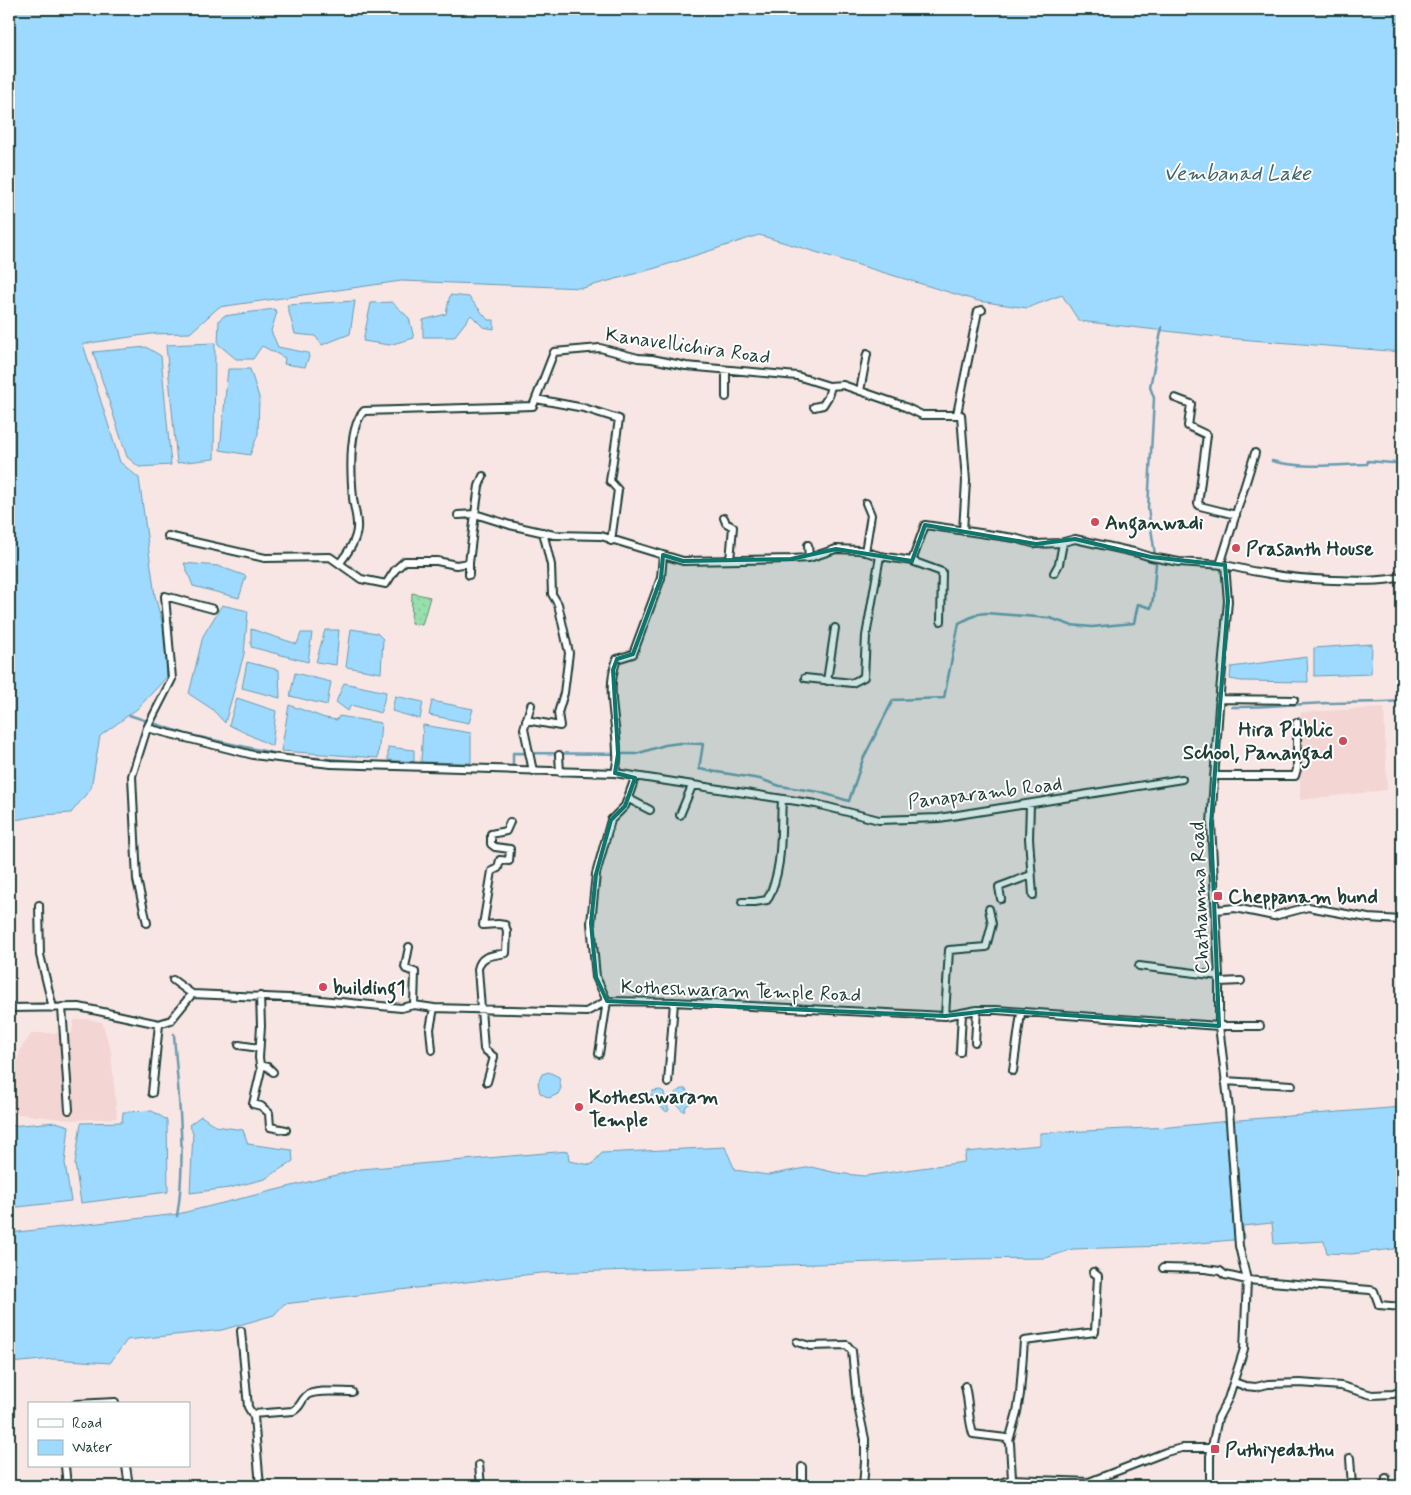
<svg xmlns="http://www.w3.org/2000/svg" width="1411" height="1495" font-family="Mynerve,sans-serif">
	<defs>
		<pattern id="green-dots" width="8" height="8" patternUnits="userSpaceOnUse" patternTransform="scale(1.25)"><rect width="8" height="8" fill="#97dfad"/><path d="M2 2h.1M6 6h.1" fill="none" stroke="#82c095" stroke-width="1.8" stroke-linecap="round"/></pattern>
	</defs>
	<rect width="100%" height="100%" fill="#f8e6e5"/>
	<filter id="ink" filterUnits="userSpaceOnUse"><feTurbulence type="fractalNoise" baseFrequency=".02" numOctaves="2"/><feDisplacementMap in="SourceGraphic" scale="10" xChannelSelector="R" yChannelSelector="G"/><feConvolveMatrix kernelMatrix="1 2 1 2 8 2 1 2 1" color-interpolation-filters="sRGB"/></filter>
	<g filter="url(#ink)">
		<path fill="#f3d5d3" d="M1384,708l3,82 -87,10 1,-88z
			M87,1019l15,3 9,29 6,67 -45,2 -63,-7v-53l8,2 4,-14 11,-15h40l2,-13z"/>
		<path fill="url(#green-dots)" stroke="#5b8e70" d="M412,593l18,4 -8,28 -11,-2z"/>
		<path fill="#9ed9ff" stroke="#6b9bae" d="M9,9h1393v343l-176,-14 -147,-17 -17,-26 -35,13 -49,-7 -219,-66 -103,33 -73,20 -182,-7 -182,26 -29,26 -39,1 -68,10 37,118 19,16 16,118 10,37 2,44 -30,32 -37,27 -9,52 -20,25 -28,2 -34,6z
			M450,295l19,2 19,23h6v9l-11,-2 -12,-12 -17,22h-31v-17l23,-6z
			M355,301l-5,33 -28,11 -7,-9 -20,-2 -8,-29z
			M392,302l17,16 5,20 -25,7 -26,-4 8,-38z
			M274,309l3,3 -6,19 7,16 30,6 1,4 -4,10 -21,-3 1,-6 -23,-12 -9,13h-17l-18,-15 1,-24 5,-4z
			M215,343l-1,116 -37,4 -11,-118z
			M146,347l15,9 10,109 -32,2 -12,-10 -34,-105z
			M228,369h22l9,28 -1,37 -8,21 -30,-5z
			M184,563l34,3 28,10 -7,22 -46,-12z
			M222,605l26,6 -4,43 -19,69 -13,-14 -23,-15 14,-58z
			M251,629l46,15 4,-11h11l-4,29 -57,-15z
			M351,629l26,4 6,6 -2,34 -35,-6z
			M325,630h14l-3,35 -20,-3z
			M1372,644l-1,30 -57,2v-28z
			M1307,657l1,25 -67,-1 -11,-2 1,-12z
			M247,662l32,8 1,28 -38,-10z
			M295,673l36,9 -4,23 -37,-9z
			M344,683l42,9 -5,21 -30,-8 -3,6 -12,-9z
			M395,696l28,6 -3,17 -28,-8z
			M237,698l39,13 -4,35 -43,-21z
			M432,701l41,8 -4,14 -40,-8z
			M289,705l36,13 12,2 2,-4 42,7 -3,35 -97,-7z
			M423,725l48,8v30l-50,-1z
			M388,747l26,3v12l-26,-2z
			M549,1072l10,5 2,11 -3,6 -9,4 -9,-5 -2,-10 4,-9z
			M681,1089h5l6,11 -1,3 -5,3 -2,6c-7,-6 -9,-10 -9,-19z
			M660,1090l4,2 1,9 4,9 -2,2 -14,-11 -2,-6 2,-4z
			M1402,1107v141l-51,6 -24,-1 -3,-12 -50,3 -2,-21 -29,3 1,13 -78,7 -93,3 -27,9 -77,1 -428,14 -257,31 -10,11 -52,15 -95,10 -17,23 -56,-4 -45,4v-130l169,-19 183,-45 207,-18 1,10 22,4 11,-12 123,-6 10,23 33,5 43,-8 26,6 27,3 100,-14 2,-10 74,-7v-12l130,-6 69,-7z
			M152,1111l15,9 1,72 -87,11 -6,-39 6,-41 41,-1 1,-10z
			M201,1116l15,10 27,4 5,14 44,6 1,11 -28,18 -36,9 -39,5 3,-61 -4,-7z
			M56,1122l13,4 -4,37 6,38 -62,7 1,-82z"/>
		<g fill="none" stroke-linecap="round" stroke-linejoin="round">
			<path stroke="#6b9bae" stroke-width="2.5" d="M1272,461c30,8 64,4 95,3l1,-3 24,2 10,-1
				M1155,555l-7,-47 6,-110 -4,-11 12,-60
				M1232,707c32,0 64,-3 97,-4 24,-1 49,0 73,-2
				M129,715l57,19 101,22 98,7
				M513,767v-14l123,1 29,-9 15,-2 23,1 -4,25 61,10 20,7 39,6 30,9 14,-42 30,-59 51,-2 15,-75 19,-9 8,-1 64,5 20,7 22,2 42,-4 4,-19 13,4 2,-10 3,-35
				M174,1034c4,60 13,123 3,182"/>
			<defs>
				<path id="minor" d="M860,391l7,-37
					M726,397v-27
					M1175,398l16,6 -3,22 19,9 -9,69 2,2 36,9
					M536,399l48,9 35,11 -9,62 8,9 -7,51
					M814,407l9,-2 5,-8 3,-11
					M957,414l21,-103 4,-1
					M458,515l17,-1 4,-28 4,-10
					M724,518l2,5 7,4 -3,33
					M168,536l97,22 65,-1 31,22 25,5 9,-14 10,-9h32l19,4 13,-2 6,-49 35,11 44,10 47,1 62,19 -2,23 -28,76 -16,5c-12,31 0,62 0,95 1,6 -1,13 -2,19
					M808,545l1,13
					M865,552l6,-37 -5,-12
					M663,555l20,6 108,-2 18,-1 27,-9 23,1 21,6 32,5 30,11 -1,49
					M912,561l13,-36 89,13 22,6 24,-1 15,-4 63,14 13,4 28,5 46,3
					M340,563c7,-10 16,-21 17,-34 1,-10 -3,-21 -4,-31 -2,-22 -5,-71 11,-87l169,-5 21,-54 46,-4 38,10 14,1 34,7 111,10 32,10 14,-1 58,20 21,10h39l5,66 -3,50
					M469,563v12
					M1220,565l35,-112
					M1054,573l5,-9 4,-21
					M213,609l-48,-13 7,83 -25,49 106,27 42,5 36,4 284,9 201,31 63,16 60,-2 243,-39
					M805,678l47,5 12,-6 2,-41 14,-80
					M827,681l8,-53
					M1219,699l75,1
					M531,705l-7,24 9,42
					M526,720l34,6 -2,-13 6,-20 5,-40 -11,-49 -6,-10 -1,-29 -8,-33
					M147,728l-15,48 5,104 10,43
					M559,755l1,17
					M1214,776h81l2,-7v-47
					M629,799l21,11
					M1030,804l-1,34 4,57
					M680,815l12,-29
					M1001,899l-2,-12 32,-12
					M742,902h13l12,-2c17,-30 13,-68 15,-101
					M39,905l1,50 13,53
					M1216,910l19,-2 39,8 34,-9 60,11 34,2
					M409,947l-4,20 1,2 9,3 -1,33
					M1139,966l80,10
					M173,980l19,14
					M1219,982l22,-1
					M260,996l1,30 -2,32 2,12 -8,34 8,2 8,7 1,14 16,3
					M62,1007l7,103
					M9,1008l70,-1 80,17 12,-4 21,-26 119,5 90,9 13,-3 20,3 152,4 21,-11 67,1 271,14 32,-6h19l223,16h41
					M945,1016l4,-66 37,-3 6,-23 -3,-15
					M975,1042l2,-32
					M239,1045l20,3
					M432,1050l-2,-21 4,-21
					M960,1052l2,-39
					M599,1054l8,-53 -11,-24 -5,-54 5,-49 15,-54 14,-14 10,-28
					M260,1065l8,2 5,5
					M1013,1071l8,-58
					M1225,1081l67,4
					M487,1082l7,-25 -10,-8 -6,-80c3,-15 15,-13 28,-16l1,-22 -2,-6 -7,-1 -15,1 9,-54 6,-3 2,-8 9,1 1,-12 -15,-2 -4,-3v-10l15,-3 4,-9
					M668,1083l6,-81
					M152,1093l7,-69
					M1163,1268l42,1 15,2 5,4 22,5 123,10 4,1 5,14 23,2
					M241,1331l7,76 6,10 6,69
					M797,1342l13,4 37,-1 5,6 5,51 8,37v23l-2,24
					M1234,1382l11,4 11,1 12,-3 32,-1 41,3 31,9 21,-1 9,-3
					M965,1386c4,16 3,32 8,48l33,4 4,5 2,36
					M76,1404l39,-2
					M252,1414l41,-3c8,-4 7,-9 13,-15 7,-7 36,-4 46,-4
					M1009,1441l8,-29 3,-18 4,-53 71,-9 3,-56 -5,-4
					M1350,1458l2,28
					M479,1465l2,21
					M65,1466l2,20
					M126,1466l3,20
					M802,1467v19
					M992,1486l20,-7 77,3 77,-30 16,-4h30
					M1210,1486v-30l8,-38 10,-19 16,-50 3,-69 -8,-34 -10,-137 -10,-83v-50l-8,-152 9,-132 8,-91 -3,-36c36,9 71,14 108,15 24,1 46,2 69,-3
					M1385,1486l1,-8"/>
			</defs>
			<use href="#minor" stroke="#1f3d34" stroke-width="10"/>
			<use href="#minor" stroke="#fff" stroke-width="6"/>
		</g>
	</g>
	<path fill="#0f766e" fill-opacity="0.2" stroke="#0f766e" stroke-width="4" stroke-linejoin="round" d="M925,525l111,19 39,-5 76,18 74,8 3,36 -17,223 8,202 -223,-16 -51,6 -338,-15 -11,-24 -5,-54 5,-49 15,-54 14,-14 10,-28 -20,-5 3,-19 -5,-84 4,-11 16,-5 28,-76 2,-23 20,6 108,-2 45,-10 76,12z"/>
	<g fill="#d1495b" stroke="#fff" stroke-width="2">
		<circle cx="1095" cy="522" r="5"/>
		<circle cx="1236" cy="548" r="5"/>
		<circle cx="1343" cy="741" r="5"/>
		<rect x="1213" y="891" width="10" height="10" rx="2.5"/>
		<circle cx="323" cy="987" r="5"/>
		<circle cx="579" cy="1107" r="5"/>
		<rect x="1210" y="1444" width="10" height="10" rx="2.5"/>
	</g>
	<g text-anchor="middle" stroke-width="4" stroke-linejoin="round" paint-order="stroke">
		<g font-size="20" fill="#1f3d34" stroke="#fff">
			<text transform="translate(688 345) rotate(8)" y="7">Kanavellichira Road</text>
			<text transform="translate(985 792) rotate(-7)" y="7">Panaparamb Road</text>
			<text transform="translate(1199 898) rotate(-92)" y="7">Chathamma Road</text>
			<text transform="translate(741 990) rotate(2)" y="7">Kotheshwaram Temple Road</text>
		</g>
		<g font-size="20" font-weight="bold" fill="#1f3d34" stroke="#fff" text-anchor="start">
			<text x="1105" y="529">Anganwadi</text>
			<text x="1246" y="555">Prasanth House</text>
			<text x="1333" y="736" text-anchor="end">Hira Public<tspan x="1333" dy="23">School, Panangad</tspan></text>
			<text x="1228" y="903">Cheppanam bund</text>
			<text x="333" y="994">building1</text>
			<text x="589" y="1103">Kotheshwaram<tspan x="589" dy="23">Temple</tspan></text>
			<text x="1225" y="1456">Puthiyedathu</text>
		</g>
		<g font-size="21" font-style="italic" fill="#3f6467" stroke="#fff">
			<text x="1237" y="180">Vembanad Lake</text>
		</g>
	</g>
	<rect width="1411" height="1495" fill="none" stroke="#fff" stroke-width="30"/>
	<rect x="15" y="15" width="1381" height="1465" fill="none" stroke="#1f3d34" stroke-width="2" filter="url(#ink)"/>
	<rect x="28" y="1402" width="162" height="65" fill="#ffffff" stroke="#a5b1ae"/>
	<rect x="38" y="1419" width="25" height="8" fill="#ffffff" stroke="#a5b1ae"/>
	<text x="72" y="1428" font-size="15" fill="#1f3d34">Road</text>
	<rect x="38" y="1440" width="25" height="15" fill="#9ed9ff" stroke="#a5b1ae"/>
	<text x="72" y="1452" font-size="15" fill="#1f3d34">Water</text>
</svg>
